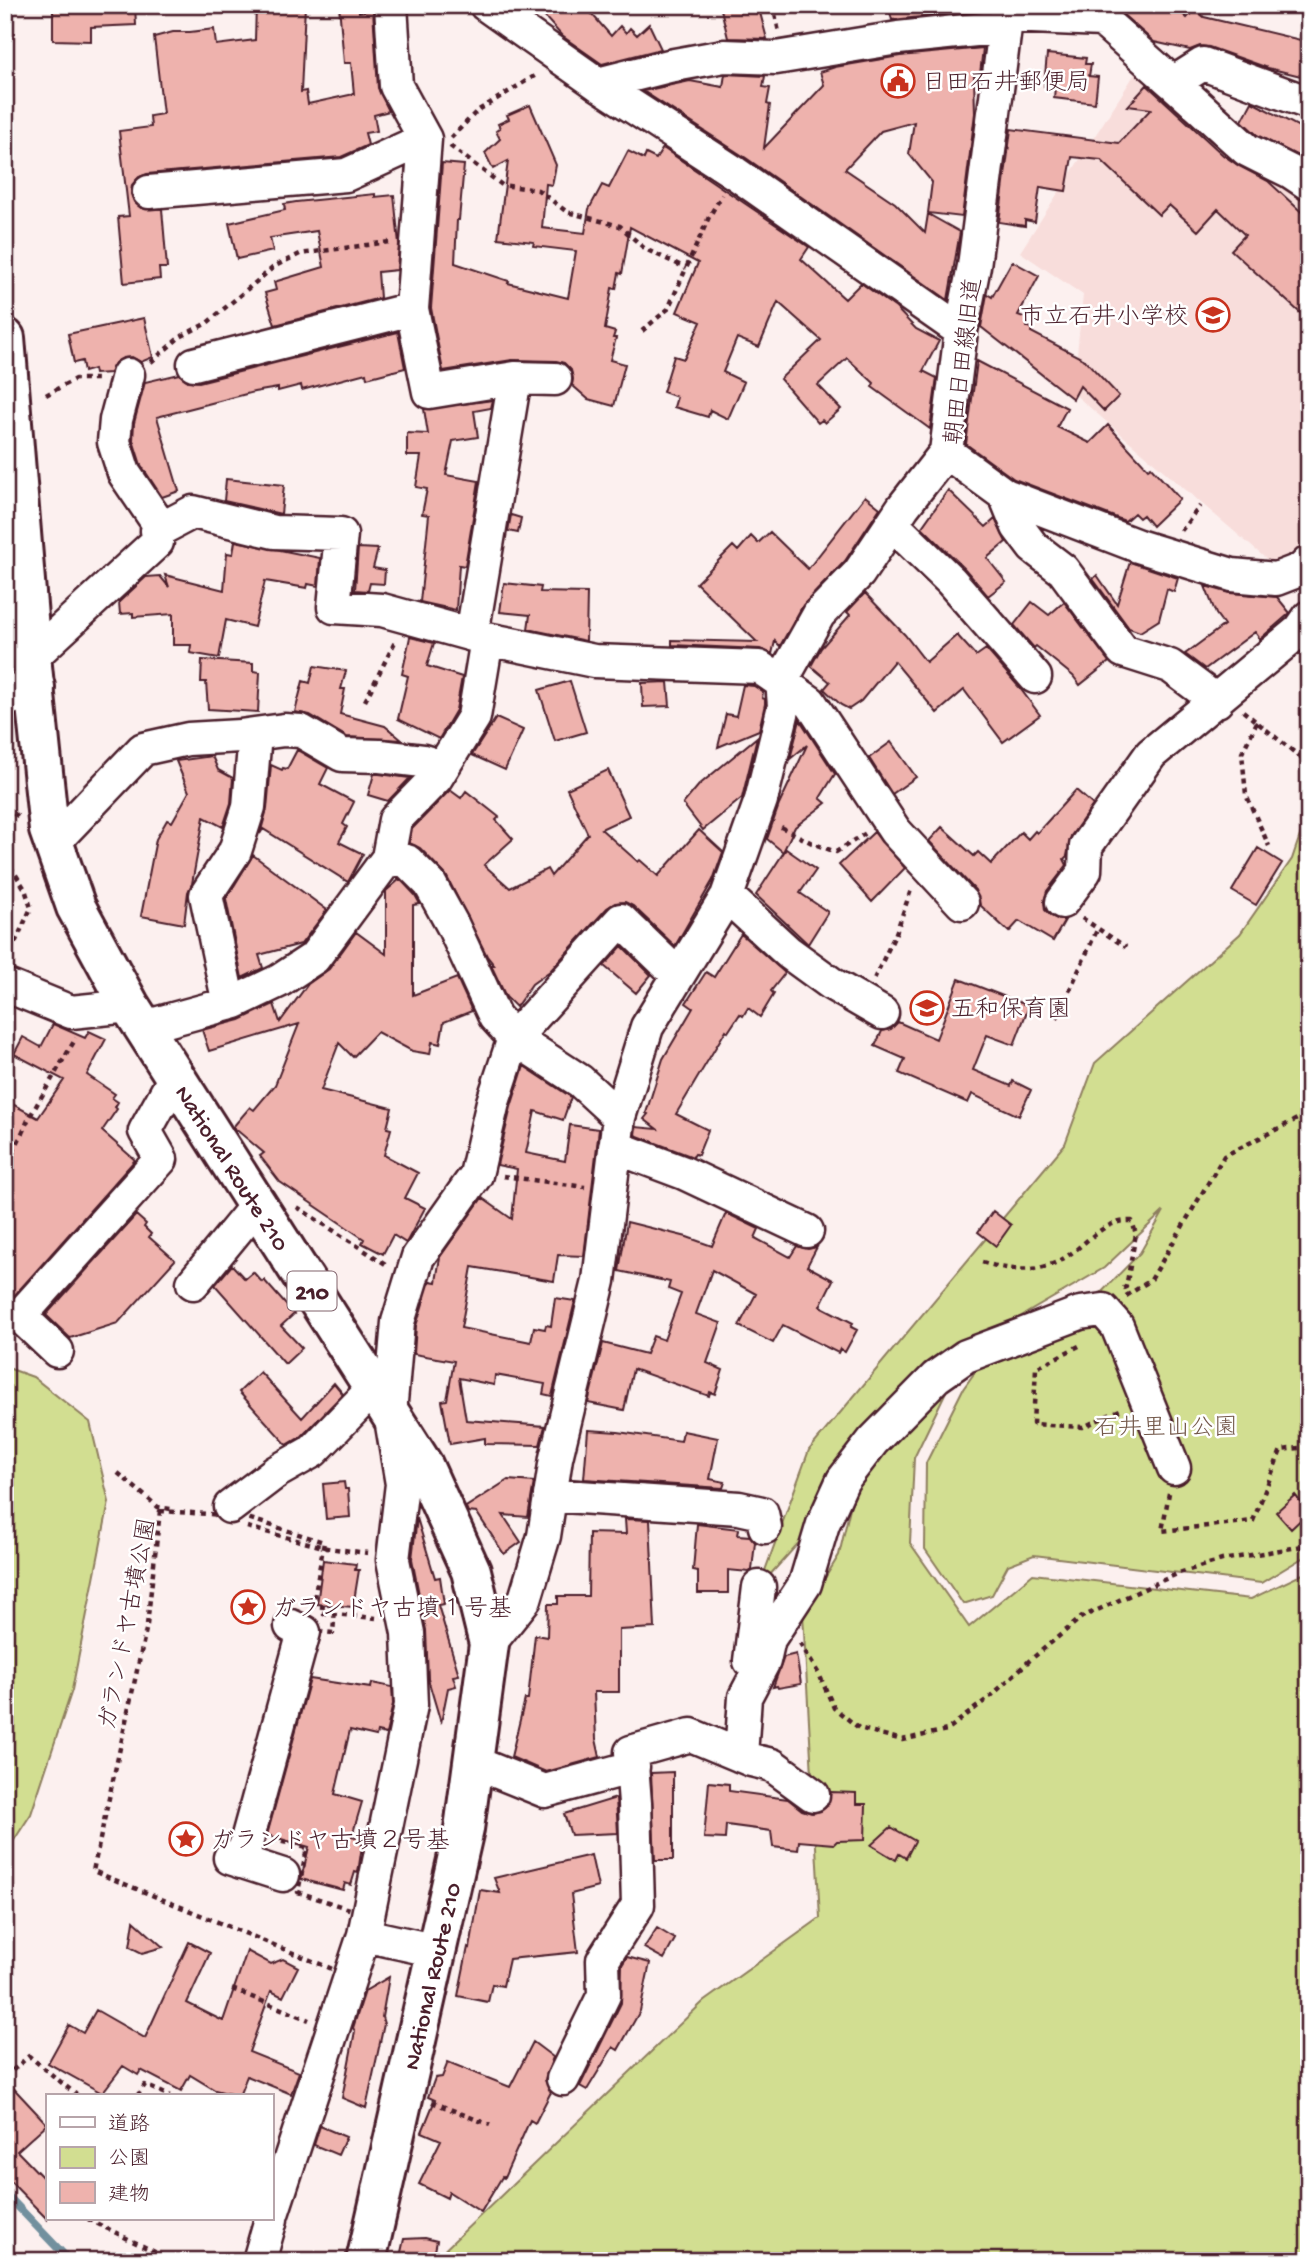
<svg xmlns="http://www.w3.org/2000/svg" width="1314" height="2266" font-family="'Gochi Hand','Klee One',sans-serif">
	<rect width="100%" height="100%" fill="#fcf0ef"/>
	<filter id="ink" filterUnits="userSpaceOnUse"><feTurbulence type="fractalNoise" baseFrequency=".0143" numOctaves="2"/><feDisplacementMap in="SourceGraphic" scale="14" xChannelSelector="R" yChannelSelector="G"/><feConvolveMatrix kernelMatrix="1 2 1 2 8 2 1 2 1" color-interpolation-filters="sRGB"/></filter>
	<g filter="url(#ink)">
		<path fill="#f8dddb" d="M1140,66l110,98 59,38v345l-13,13 -25,3 -198,-170 10,-98 -63,-43z"/>
		<path fill="#d2de91" stroke="#8e7e5e" stroke-width="2" d="M1309,809v745l-48,29 -227,-28 -26,10 -16,30 -29,9 -38,-55 1,-86 37,-74 34,-48 91,-35 52,-53 24,-42 -60,57 -122,71 -30,40 -38,79 -4,85 59,84 64,-53 218,25 58,-28v690h-876l270,-259 117,-84 -17,-304 36,-59 18,-77 -98,109 50,-137 256,-306 30,-81 145,-129 52,-75z
			M5,1367l28,10 57,45 19,80 -37,188 -41,124 -26,40z"/>
		<g fill="none" stroke-linecap="round" stroke-linejoin="round">
			<path stroke="#72909e" stroke-width="8" d="M5,2193l65,68"/>
		</g>
		<path fill="#eeb2ad" stroke="#4a1f2b" stroke-width="2" d="M53,5h82l1,20 -45,2v14l-38,-1z
			M256,5h49l-4,87 5,-1 2,13 46,-10 -3,-31h-7l-5,-58h20v7l14,-2 5,78 11,23 -15,4 3,16 -12,2 3,12 -27,12 -194,17 -8,3 -7,8 -1,9 3,8 7,6 21,1 5,59h-8l1,11 -36,4 -6,-66 11,-1 -10,-85 32,-4 -1,-11 13,-2 -9,-77 19,-5h17l24,-3 2,16 39,-5z
			M534,5h50l27,31 9,-10 6,7 4,-5 7,7 12,-11 12,25 -59,15 -40,-28z
			M720,5h38l9,34 -39,-1z
			M888,5h90v6l-86,9z
			M1112,5h61l14,13 8,-9 9,8 105,25v36l-41,-10 -59,-21 -9,-1 -10,4 -36,-8z
			M983,48l-3,26 -6,1 1,38 -13,104 -34,-4 4,-31 -23,-28 5,-32 -33,9 -36,38 50,34 30,30 3,-19 32,18 -12,68 -202,-142 -103,-67 47,-10 33,6 2,-13 40,2 -2,11 7,1 -3,16 3,1 -6,43 60,-63 -4,-13 15,-5 65,-11z
			M1047,54l39,4 -1,6h6l-2,12 9,1 -3,26 -41,-5 1,-11 -11,-1z
			M1147,85l76,70 16,11 29,15 41,38v102l-78,-71 14,-15 -27,-26 -20,22 -29,-26 -10,10 -58,-55 -29,-3 -6,34 -26,-4 -5,35 -10,-2v6l-26,-4 12,-93 108,14 32,-34 -23,-3z
			M1252,102l57,30v30l-52,-27 -15,-14z
			M530,105l26,60 -4,20 -6,-1 -4,44 43,5 4,-24 13,-24 7,3 19,-37 16,8 2,-5 10,5 7,-11 146,99 -8,12 44,40 16,-16 35,25 20,21 23,12 -16,30 14,7 -7,51 -58,-42 2,-4 -27,-25 -29,27 23,24 -16,14 -3,-3 -4,3 -38,-44 41,-39 -43,-38 -19,45 -22,-9 -14,34 21,10 -16,37 -18,-9 -2,7 -34,-10 3,-10 -14,-5 11,-36 10,3 17,-37 -24,-10 21,-49 -68,-36 -8,47 -3,-1 -3,16 -4,-1 -7,41 10,3 -2,6h3l-6,22 15,4 -11,42 -26,-7 -16,-14 1,-6 -2,-9 -7,-7 -8,-2 -44,-1 -69,11 -12,-63 11,-145 22,2 -5,55h-2l-2,43 54,18 -1,2 60,15 8,-47 -43,-5 1,-4 -36,-4 10,-77 -15,8 -8,-16 15,-14 -4,-8 4,-3 -2,-4 11,-5 -2,-4z
			M375,194v3l19,-2 5,49 -2,26 -19,2 2,26 -105,27 -10,-32 11,-3 -2,-8 50,-15 -7,-36 -47,7 3,13 -36,8 -8,-36 56,-13 -1,-6 12,-2z
			M1012,261l27,15 -21,39 11,4 -2,8 5,1 -1,4 54,28 34,36 -15,15 -24,-25 -7,13 -92,-72 6,-33 5,3z
			M144,318l9,39 -12,5 -9,-5 -9,1 -8,5 -5,10 -15,1 -1,-5 -10,3 -2,-11 -8,2 -6,-29z
			M398,332l7,36 -38,10 -1,-5 -64,17 -1,-5 -23,6v-3l-24,4 -97,25 22,74 -17,6 -21,-32 -8,-25 1,-17 11,-41 34,-8 9,7 11,1z
			M977,361l90,47 -10,19 33,16 18,-18 40,44 3,-2 29,32 -28,27 -9,-11 -4,3 -5,-5 -9,8 -111,-42 -48,-35z
			M493,400l-2,8 -17,3 4,26 -25,4 -7,34 33,6 -14,85 -6,-1 -3,45 -36,-8 9,-87 -7,-1 5,-25 -11,-2 5,-31h-14v-23l21,1 -4,-25z
			M226,479l58,6 -3,29 -57,-13z
			M948,490l38,37 9,-8 11,23 -19,16 19,24 -18,14 -24,-28 -42,-41z
			M865,496l15,12 -35,53 -42,44 -23,41 -5,-5 -3,13 -12,-5 -88,-4v-5l85,2 -61,-59 37,-37 5,5 13,-15 7,7 12,-11 38,37z
			M511,515l10,3 -3,15 -10,-2z
			M235,541l85,17 -2,28 -10,-2 -1,4 -42,-7 -11,46 -28,-7 -7,38 -29,-5 1,-8h-18v-31l-40,3v-4l-13,1 -1,-12 27,-25 14,-1 9,11 -4,-12 59,15 3,-37 6,1z
			M358,548l20,1 -5,19 12,2 -1,14 -14,-1 -2,8 -13,-1z
			M1130,562l48,16 -4,14 -7,-3 -8,31 -19,12 -11,-4 -36,-49 4,-4 20,29z
			M504,583l37,4 -1,5 47,1 -1,48 -58,-12 2,-14 -30,-3z
			M1205,586l25,7 47,4 13,16 -30,26 -5,-7 -50,37 -20,-15 39,-29 -8,-11z
			M865,593l40,42 21,27 31,-27 19,21 10,-7 33,38 21,28 -37,27 -39,-52 -27,23 -43,-52 -33,40 -12,8 -8,-4 -17,-16 6,-7 -19,-16 10,-18 29,-33 -3,-3z
			M1032,602l17,13 15,-13 45,60 -29,23 -7,-9 -37,-30 -2,2 -20,-23z
			M410,637l24,6 -7,23 35,11 -6,33 -17,29 -41,-20 10,-43 -6,-2z
			M202,660l51,3v8l7,1 -2,40 -50,-3 -2,-27h-5z
			M314,666l32,5 -5,18h4l-5,25 45,12 17,14 -55,-3 -37,-22 -15,-3 8,-31 7,2z
			M570,681l16,51 -31,9 -16,-51z
			M668,682l2,24 -27,1 -1,-24z
			M743,685l11,1 9,6 -1,6 3,1v5l-6,26 -41,17 8,-33 10,2z
			M496,718l27,12 -18,40 -33,-15z
			M800,720l35,54 -15,24 6,5 -31,24 -12,25 -16,-13 12,-34 28,-60 -17,14z
			M757,737l-15,61 -39,32 -20,-26 16,-19z
			M891,742l25,35 -24,17 -23,-36z
			M297,750l31,18 -8,16 34,18 -11,22 4,3 -8,15 24,12 -15,28 -85,-53 -3,5 7,-25 4,-44 11,5 1,-2 4,1z
			M212,756l6,14 15,8 -2,25 -8,24 -19,-10 -12,67 -4,8 -4,32 -43,-8 15,-77 11,-19 5,2 17,-30 -13,-31z
			M608,770l21,46 -28,13 37,33 2,-2 18,16 41,-46 24,22 -10,28 -38,66 -42,-40 -8,-4 -10,1 -8,5 -57,63 -18,13 -16,23 -10,-10 -15,-32h3l-7,-9 -41,-81 -26,-27 -11,-5 3,-14 38,-39 11,8 5,-7 33,26 -3,3 17,19 -29,26 26,23 37,-19 4,7 37,-42 -21,-45z
			M374,774h5l31,4 -22,23 -20,-6z
			M1076,790l17,15 -22,31 -4,20 -3,3 3,6 -20,26 -3,10 1,9 6,6 8,4h6l-12,21 -34,-20 -10,11 -29,-27 -5,-15 -46,-49 13,-14 32,29 4,-4 13,12 30,-32 7,7 7,-8 2,2z
			M874,832l31,36 -33,34 -33,-37z
			M1258,848l24,15 -26,42 -24,-14z
			M786,849l30,21 -16,23 28,19 -20,32 -52,-49z
			M253,855l74,55 -26,34 -42,11 4,13 -21,10 -16,-79z
			M400,879l15,16 5,9 -7,1v90l44,-17 15,33 -28,11 -4,22 -8,-2 -2,12 -18,-3 -35,-19 -24,25 -14,-14 -18,47 71,18 -5,20 4,1 -7,26 34,18 -13,25 20,10 -19,35 -13,-8 -10,19 -21,-11 2,-4 -84,-57 -20,-26 4,-3 -31,-26 17,-20 4,3 21,-25 24,-61 -90,27 -7,-21 38,-10 34,-16 6,18 28,-38 21,-15 27,-37 30,22v-63z
			M741,934l44,39 -14,18 3,3 -14,23 -12,-9 -5,8 -3,-2 -12,18 -2,-2 -50,84 32,16 -10,25 -3,-1 -2,3 -58,-22 1,-8 21,2 -13,-10 4,-5 -2,-1 17,-54 30,-51 -7,-5 20,-31 8,5z
			M622,946l29,29 -15,18 -32,-27z
			M959,979l70,27 -15,39 -27,-10 -14,35 38,16 2,-5 18,9 -12,26 -47,-22 -4,9 -69,-30 6,-14 -30,-13 7,-15 9,-2 7,-7 38,17z
			M53,1024l32,14 4,-7 17,8 -19,36 28,19 -3,4 6,4 -3,5 2,2 -15,22 33,29 -130,146v-206l33,18 26,-38 -50,-26 9,-17 18,10z
			M524,1066l47,31 -8,23 -28,-9 -9,42 39,8 5,-36 29,4 -15,127 -26,-1 -4,26 -82,-14 -11,61 70,14 3,-15 11,2 1,-4 5,1 4,-28 20,3 -23,95 -9,-2 2,-10 -50,-9 -1,10 -35,-7 7,42 79,6 -5,19 -55,-1v-6l-35,6 -8,-43 5,-1 7,-39 -40,-7 2,-28 14,-45 6,1 4,-25 42,-59 30,21 5,-50 -20,-4 14,-58z
			M993,1211l18,14 -15,21 -18,-14z
			M726,1213l33,16 -4,9 35,19 7,-11 11,3 9,-2 -10,19 26,14 -13,26 33,17 -2,4 6,3 -12,22 -5,-3 -2,4 -55,-28 -10,18 -34,-17 17,-32 -44,-24 -16,44 25,9 -14,40 16,7 -8,24 -5,-2 -1,4 -76,-27 -9,41 -36,-7 15,-60 43,11 7,-18 11,4 17,-46 -13,-5 2,-7 -51,-11 8,-49 60,15 25,9z
			M136,1215l10,9 -2,3 7,7 -2,3 26,23 -57,63 -48,15 -24,-23z
			M232,1265l13,14 8,-7 9,10 2,-2 30,34 -13,12 21,22 -17,16 -70,-79z
			M260,1372l42,46 32,-35 9,11 -41,42 -15,9 -48,-53z
			M588,1430l30,2 63,9 2,-10 35,7 -8,41 15,3 -2,6 -139,-9z
			M508,1480l26,2 -6,35 -25,-2 18,27 -17,12 -27,-41 -9,-1 -2,-5z
			M344,1482l1,7h3l2,28 -24,2 -3,-35z
			M1295,1495l14,17 -18,17 -15,-17z
			M417,1518l18,60 5,-1 4,27 -6,1 21,70 -6,1 3,10 -8,2 -7,35 -13,-44 -2,-49 -14,-71z
			M625,1519l25,1 5,108 -36,2v62h-25l2,47 4,18 -54,15 -35,-15 14,-58h3l7,-64 12,2 1,-33h10v-8h30l1,-63 37,1z
			M697,1524l42,5 -1,6 12,1 5,6 -3,28 -3,2 -21,-2v23h-30v-22l-5,-1z
			M323,1560l33,4 -1,6h4l-6,37 -36,-3z
			M796,1654l5,30 -23,4 -1,-2 -4,1 11,-30z
			M310,1679l61,9 1,-5 20,4 1,17 -7,30 -9,-2 -1,4 -26,-6 -15,64 27,8 -10,34 11,3 -5,34 -3,-1 -4,13 -6,-2 -2,7 -42,-11 8,-32 -42,-12z
			M673,1772v88h-18l-4,-87z
			M709,1782l20,2v7l59,8 14,11 10,3 9,-2 6,-5 4,-14 25,1v11h10l-1,36 -28,1 -3,3 -35,-3 -1,9 -25,-3 -2,-16 -45,-6 -1,14 -21,-1z
			M616,1798l2,35 -47,2 -7,-21z
			M891,1827l24,14 -9,17 -7,-4 -3,6 -25,-15z
			M591,1855l7,32 -27,7 7,58 -69,7 -6,27 -11,-2 -4,18 -30,-6 10,-49 2,1 10,-58 20,3 -6,-15z
			M134,1921l29,26 -21,6 -12,-6z
			M657,1928l18,11 -11,20 -20,-11z
			M189,1942l21,11 -23,50 36,18 24,-70 24,13 12,-5 15,8 -15,30 -12,-6 -22,61 50,20 -8,22 -44,-18 -8,20 -24,-6 -25,-15 -9,16 -40,-21 -3,5 -15,-9 -21,27 -54,-30 21,-38 14,8 13,-23 49,28z
			M627,1957l23,6 -10,48 -22,39 -5,-3 -26,43 -7,-4 41,-83 1,-38z
			M389,1977l-7,40 2,7 -18,84 -24,-10 13,-67 -2,-3 12,-37z
			M533,2042l20,15 -8,23 6,12 -16,31 -5,-3 -26,58 -2,-1 -21,35 -32,-20 -2,6 -28,-14 22,-44 -19,-8 13,-32 -7,-3 7,-19 7,-1 6,-15 62,25z
			M5,2079l42,45 -30,27 30,31v37l-42,-43z
			M320,2126l26,11 -8,18 -24,-10z
			M425,2238l12,3 -4,20h-34l5,-22z"/>
		<g fill="none" stroke-linecap="round" stroke-linejoin="round">
			<defs>
				<path id="minor" d="M486,5l112,79 137,89 226,158
					M1007,16l95,4 71,63 30,-19 106,39
					M1173,83l74,67 44,22 18,12
					M598,84l71,-18 55,-10 52,2 122,-20 107,-11
					M149,192l197,-17 79,-36
					M412,309l17,83 86,-14 40,1
					M194,364l218,-55 13,-170 -29,-53 -5,-81
					M946,452l15,-121 13,-65 34,-261
					M946,452l59,43 133,51 94,29 44,4 26,-10 7,-7
					M1005,495l13,32 15,20 30,23 60,81 47,15 47,35
					M892,524l59,57 84,96
					M157,531l36,-19 81,20 67,2 -7,73 48,3 105,29 107,22 165,6 51,35 85,129 67,72
					M472,635l43,-257
					M32,657l125,-115 1,-19 -34,-50 -10,-31 2,-22 12,-45
					M53,843l90,-94 45,-10 52,-3 44,-6 17,1 41,24 38,1 43,5 20,6
					M388,858l19,3 23,23 23,42 42,91 19,21 66,43 39,36
					M727,896l61,56 44,32 50,29
					M1062,902l23,-31 1,-25 65,-92 149,-124 9,-13
					M5,985l66,27 59,-6
					M229,1004l-23,-109 29,-44 14,-44 6,-73
					M144,1027l91,-25 44,-21 35,-23 74,-100 7,-38 41,-42 38,-61 13,-78
					M615,1147l69,26 123,58
					M193,1283l64,-78
					M57,1351l-37,-35 141,-157 -16,-28 30,-54
					M550,1495l189,13 23,5 3,14
					M230,1507l46,-35 37,-21 61,-63
					M489,1644l36,-45 19,-63 12,-78 43,-177 20,-164 28,-90 80,-131 34,-96 23,-94 -2,-26 37,-66 40,-41 44,-66 43,-55
					M750,1661l9,-74
					M741,1756l4,-59 19,-36 5,-22 36,-55 18,-60 20,-44 30,-39 63,-64 30,-21 114,-43 23,-3 14,16 57,142
					M473,1762l72,29 88,-24
					M230,1858l53,17
					M241,1862l63,-230 -13,-6
					M364,1935l47,-230 -3,-72 -15,-73 9,-76 -12,-71 8,-91 20,-65 58,-82 17,-73 21,-64 107,-118 57,55
					M563,2079l41,-84 -1,-35 35,-55 -3,-102 -4,-51 60,-17 60,25 21,5 41,30
					M271,2217l93,-282 73,16
					M259,2261l12,-42"/>
				<path id="major" d="M5,697l30,-10"/>
				<g id="highway">
					<path id="s1" d="M5,338l27,328 17,164 27,77 54,99 293,459 48,106 18,73 -25,185 -98,432"/>
				</g>
			</defs>
			<use href="#minor" stroke="#4a1f2b" stroke-width="37"/>
			<use href="#major" stroke="#4a1f2b" stroke-width="44"/>
			<use href="#highway" stroke="#4a1f2b" stroke-width="44"/>
			<path stroke="#4a1f2b" stroke-width="4.5" stroke-dasharray="5 5" stroke-linecap="butt" d="M773,5l6,27
				M619,9l5,-4
				M451,138l26,-27 59,-36
				M450,146l52,39 36,5 29,22 53,14 25,23 41,19
				M642,331l26,-22 41,-92 13,-22
				M151,362l29,-25 27,-14 68,-57 25,-12 89,-12
				M46,395l29,-16h26
				M1181,531l19,-25
				M365,701l31,-61
				M1243,711l66,53
				M1257,722l-15,31 4,42 23,51
				M5,809l13,7
				M781,827l31,16 24,9 30,-19
				M5,858l20,31 6,19 -17,37 -9,12
				M1082,918l44,29
				M874,979l22,-46 16,-46
				M1057,1018l41,-90
				M5,1170l24,-52 47,-80
				M503,1176l82,11
				M297,1207l90,58
				M982,1262c26,8 49,12 75,0 26,-12 43,-43 75,-41l4,13 -10,53 -5,2
				M1126,1296l25,-16 73,-124 85,-43
				M1079,1346l-43,22 -3,56 50,3 39,-18
				M118,1473l40,34 13,2
				M1169,1493l-7,38 91,-10 28,-71 28,-3
				M160,1511l81,5 83,26 -11,64 22,2 -2,25 -24,-3 -50,206 48,12 -9,44 66,22 -17,61 -254,-104 54,-246z
				M247,1527l80,21 41,5
				M322,1613l54,5
				M800,1643l19,31 15,34 25,20 43,12 45,-10 44,-34 38,-35 53,-44 97,-44 43,-13 87,-15
				M232,1989l77,31
				M5,2077l24,-21 49,40
				M137,2096l8,-11 25,11
				M432,2102l58,23
				M88,2219l85,42"/>
			<use href="#minor" stroke="#fff" stroke-width="32"/>
			<use href="#major" stroke="#fff" stroke-width="38"/>
			<use href="#highway" stroke="#fff" stroke-width="38"/>
		</g>
	</g>
	<defs>
		<symbol id="civic-ring" viewBox="-11 -11 22 22"><circle r="9.5" fill="#fff" stroke="#c8321e" stroke-width="1.5"/><path d="M-.6-6.5H3V-4.5H.6V-3L4-1V1h2V6H-6V1h2V-1L-.6-3ZM-1.2 2.5V6h2.4V2.5Z" fill="#c8321e"/></symbol>
		<symbol id="school-ring" viewBox="-11 -11 22 22"><circle r="9.5" fill="#fff" stroke="#c8321e" stroke-width="1.5"/><path d="M0-5L7-2L0 1L-7-2ZM-4 1L0 2.5L4 1V4Q0 6-4 4Z" fill="#c8321e"/></symbol>
		<symbol id="sight-ring" viewBox="-11 -11 22 22"><circle r="9.5" fill="#fff" stroke="#c8321e" stroke-width="1.5"/><path d="M0-6L1.8-2.2L6-1.7L2.9 1.2L3.7 5.4L0 3.3L-3.7 5.4L-2.9 1.2L-6-1.7L-1.8-2.2Z" fill="#c8321e"/></symbol>
	</defs>
	<g fill-rule="evenodd">
		<use href="#civic-ring" x="879" y="62" width="38" height="38"/>
		<use href="#school-ring" x="1194" y="296" width="38" height="38"/>
		<use href="#school-ring" x="908" y="989" width="38" height="38"/>
		<use href="#sight-ring" x="229" y="1588" width="38" height="38"/>
		<use href="#sight-ring" x="167" y="1820" width="38" height="38"/>
	</g>
	<g text-anchor="middle" stroke-width="5" stroke-linejoin="round" paint-order="stroke">
		<rect fill="#fff" stroke="#80626b" stroke-width="2" x="287.5" y="1271.5" width="49" height="39" rx="5"/>
		<g font-size="23" font-weight="bold" fill="#4a1f2b">
			<text x="312" y="1299">210</text>
		</g>
		<g font-size="24" fill="#4a1f2b" stroke="#fff" text-anchor="start">
			<text x="922" y="89">日田石井郵便局</text>
			<text x="1188" y="323" text-anchor="end">市立石井小学校</text>
			<text x="951" y="1016">五和保育園</text>
			<text x="272" y="1615">ガランドヤ古墳１号基</text>
			<text x="210" y="1847">ガランドヤ古墳２号基</text>
		</g>
		<g font-size="24" fill="#4a1f2b" stroke="#fff">
			<text transform="translate(962 361) rotate(-83)" y="8">朝田日田線旧道</text>
			<text dy="8" stroke="none"><textPath href="#s1" startOffset="880">National Route 210</textPath></text>
			<text transform="translate(126 1624) rotate(-79)" y="8">ガランドヤ古墳公園</text>
			<text transform="translate(431 1976) rotate(-77)" y="8">National Route 210</text>
		</g>
		<g font-size="24" fill="#73584a" stroke="#fff">
			<text x="1166" y="1434">石井里山公園</text>
		</g>
	</g>
	<rect width="1314" height="2266" fill="none" stroke="#fff" stroke-width="28"/>
	<rect x="14" y="14" width="1286" height="2238" fill="none" stroke="#4a1f2b" stroke-width="2.5" filter="url(#ink)"/>
	<rect x="46" y="2094" width="228" height="126" fill="#ffffff" stroke="#b7a5aa" stroke-width="2"/>
	<rect x="60" y="2117" width="35" height="10" fill="#ffffff" stroke="#b7a5aa" stroke-width="2"/>
	<text x="108" y="2130" font-size="21" fill="#4a1f2b">道路</text>
	<rect x="60" y="2147" width="35" height="21" fill="#d2de91" stroke="#b7a5aa" stroke-width="2"/>
	<text x="108" y="2164" font-size="21" fill="#4a1f2b">公園</text>
	<rect x="60" y="2182" width="35" height="21" fill="#eeb2ad" stroke="#b7a5aa" stroke-width="2"/>
	<text x="108" y="2200" font-size="21" fill="#4a1f2b">建物</text>
</svg>
